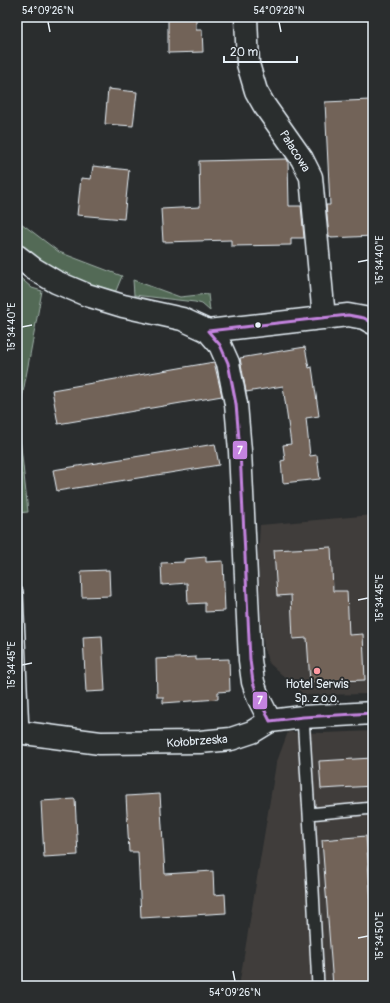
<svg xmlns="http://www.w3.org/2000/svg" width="390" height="1003" font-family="Pangolin,sans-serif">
	<rect width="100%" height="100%" fill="#2a2d2e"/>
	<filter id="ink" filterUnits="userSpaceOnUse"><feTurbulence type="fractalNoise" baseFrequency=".025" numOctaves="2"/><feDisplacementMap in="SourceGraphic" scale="8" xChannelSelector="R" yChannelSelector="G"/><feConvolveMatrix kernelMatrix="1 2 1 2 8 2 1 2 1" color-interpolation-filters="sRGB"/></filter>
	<g filter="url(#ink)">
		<path fill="#403d3b" d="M373,515v179l-69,1 -36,-33 -4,-15 -2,-15 -4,-75 2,-32z
			M373,731v255h-134l37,-222 12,-32 37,1z"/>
		<path fill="#536a56" stroke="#9eaea7" d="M17,220l42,32 63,24 -7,17 -6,-1 -49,-20 -43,-27z
			M17,275l15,13 10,3 -24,128 10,93 -11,1z
			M133,280l47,17 28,-3 2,17 -8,-7 -7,-2 -61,-7z
			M17,857l4,129h-4z"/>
		<path fill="#726359" stroke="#e8f1f8" d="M168,17h28v13h6l1,22 -35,1z
			M108,89l29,3 -4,34 -28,-2z
			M370,100l3,59v77l-42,2v-1h-2l-3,-32h4l-5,-103z
			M287,159l1,2 1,45h12l3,32h-13v7l-60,1v-6l-68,2 -2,-33 39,-2 -1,-46z
			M93,166l36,4 -5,49 -47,-4 4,-37 10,1z
			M305,347l4,21 3,-1 7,49 -13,2 4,38 7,-1 3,24 -37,4 -2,-22 4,-1 -2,-15 8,-1 -8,-58 -37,6 -6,-34z
			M214,362l8,34 -164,28 -6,-34z
			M215,444l4,21 -162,26 -4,-21z
			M331,547l2,44h14l2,44 14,-1 2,46 -55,2 -3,-44 -14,1 -2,-44 -14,1 -3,-46z
			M206,557v5l17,-1 2,50 -20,1v-9l-17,1 -1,-21 -25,2 -1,-22 23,-1v-3z
			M109,570l1,26 -28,1 -1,-26z
			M102,636l3,55 -19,1 -3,-55z
			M196,657v3l33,-1 1,32 -12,1v7l-55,4v-6h-6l-1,-38z
			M373,758v28l-52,3 -2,-28z
			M160,794l5,80 48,-3 1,24 11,-1 1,19 -85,5 -3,-66h-9l-3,-56z
			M75,799l3,56 -34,2 -3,-56z
			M366,836l7,91v59h-40l-11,-146z"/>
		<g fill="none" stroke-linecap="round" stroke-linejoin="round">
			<defs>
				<path id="lane" d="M17,592l6,141
					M303,717l6,97 64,-6
					M309,814l9,172"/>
				<path id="street" d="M246,17l2,47 8,27 8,14 38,54 9,18 13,141
					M17,256l17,13 22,13 31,13 36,11 59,13 26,12 12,14 8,18 8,41 4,47 10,209 3,22 5,15 12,24
					M208,331l140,-16 16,3 9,5
					M17,732l83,11 100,-1 31,-3 21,-7 18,-11 33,-4 70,-4"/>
			</defs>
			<use href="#lane" stroke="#e8f1f8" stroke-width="14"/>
			<use href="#street" stroke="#e8f1f8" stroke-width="25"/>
			<use href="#lane" stroke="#2a2d2e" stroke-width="11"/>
			<use href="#street" stroke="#2a2d2e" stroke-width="22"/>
			<defs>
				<path id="bus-1" d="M208,331l12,14 8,18 8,41 4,47 10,209 3,22 5,15 12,24 33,-4 70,-4
					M208,331l140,-16 16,3 9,5"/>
			</defs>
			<use href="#bus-1" stroke="#2a2d2e" stroke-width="6"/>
			<use href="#bus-1" stroke="#c483df" stroke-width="3"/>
		</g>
	</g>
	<path fill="none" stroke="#e8f1f8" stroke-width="1.5" d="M48,22l2,10M279,22l2,10M358,262l10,-2M22,327l10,-2M358,600l10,-2M22,665l10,-2M358,938l10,-2M233,971l2,10"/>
	<circle fill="#e8f1f8" stroke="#2a2d2e" stroke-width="1.5" cx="258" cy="325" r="3.5"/>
	<circle fill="#ff9aa2" stroke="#2a2d2e" stroke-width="1.5" cx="317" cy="671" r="4"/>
	<g text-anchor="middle" stroke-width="4" stroke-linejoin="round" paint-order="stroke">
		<g font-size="12" fill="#e8f1f8" stroke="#2a2d2e">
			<text transform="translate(295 151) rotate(58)" y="4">Pałacowa</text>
			<text transform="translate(197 741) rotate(-4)" y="4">Kołobrzeska</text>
		</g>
		<g font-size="12" fill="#e8f1f8" stroke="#2a2d2e">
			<text x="317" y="688">Hotel Serwis<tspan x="317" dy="14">Sp. z o.o.</tspan></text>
		</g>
	</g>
	<g stroke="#2a2d2e" stroke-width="1.5">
		<rect x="232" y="440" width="16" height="20" rx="4" fill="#c483df"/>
		<rect x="252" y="691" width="16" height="19" rx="4" fill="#c483df"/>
	</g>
	<g font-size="11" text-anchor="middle" font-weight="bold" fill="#fff">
		<text x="240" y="454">7</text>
		<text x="260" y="704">7</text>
	</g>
	<rect width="390" height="1003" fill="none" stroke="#2a2d2e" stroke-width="44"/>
	<path d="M224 56v6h73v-6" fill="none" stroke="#e8f1f8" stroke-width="2"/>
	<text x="230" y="56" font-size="12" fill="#e8f1f8" stroke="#2a2d2e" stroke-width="3" paint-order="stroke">20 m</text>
	<rect x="22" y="22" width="346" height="959" fill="none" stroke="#e8f1f8" stroke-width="1.5"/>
	<g font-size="10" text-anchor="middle" fill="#e8f1f8">
		<text x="48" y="14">54°09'26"N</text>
		<text x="279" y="14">54°09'28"N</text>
		<text transform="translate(379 260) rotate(-90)" y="4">15°34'40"E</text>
		<text transform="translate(11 327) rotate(-90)" y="4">15°34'40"E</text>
		<text transform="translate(379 598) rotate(-90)" y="4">15°34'45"E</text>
		<text transform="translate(11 665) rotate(-90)" y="4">15°34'45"E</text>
		<text transform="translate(379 936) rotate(-90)" y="4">15°34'50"E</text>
		<text x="235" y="996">54°09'26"N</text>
	</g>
</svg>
